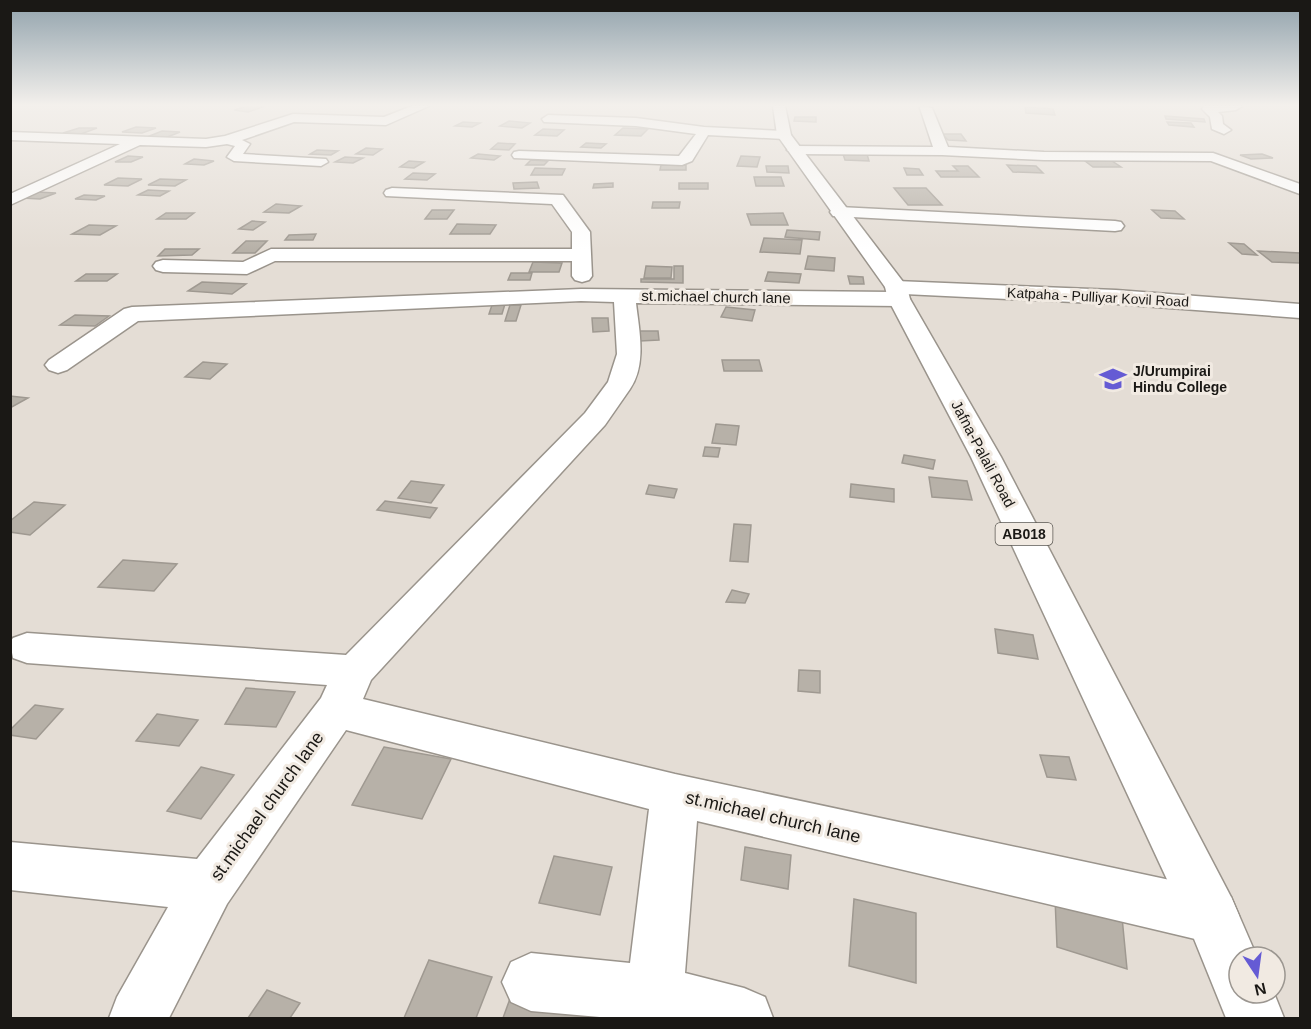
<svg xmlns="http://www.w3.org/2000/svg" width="1311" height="1029" font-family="Helvetica,sans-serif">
	<rect width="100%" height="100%" fill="#e4ddd5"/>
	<path fill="#b7b1a8" stroke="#9f9991" stroke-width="1.5" d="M248,106h17l-17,6 -14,-2z
		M1025,107l28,2 2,6 -29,-2z
		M1165,116l39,3 1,3 -39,-3z
		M795,117h21v5l-22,-1z
		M509,121l21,2 -8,5 -22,-2z
		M463,122l17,1 -8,4 -17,-1z
		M1167,122l24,1 3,4 -25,-2z
		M136,127l20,1 -14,5 -20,-1z
		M79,128h18l-16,6 -18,-1z
		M623,128l25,1 -7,7 -26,-1z
		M543,129l21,1 -7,6 -22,-1z
		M162,131l18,1 -15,6 -18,-1z
		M942,134h19l5,7 -18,-1z
		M498,143l17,1 -6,6 -18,-1z
		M586,143l20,1 -5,4 -20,-1z
		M366,148l16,1 -9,6 -17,-1z
		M317,150l21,1 -7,4 -21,-1z
		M478,154l22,2 -6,4 -23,-2z
		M843,154h24l2,7 -24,-1z
		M1262,154l11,4 -22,1 -11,-4z
		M128,156l15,1 -12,5h-16z
		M741,156l19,1 -3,10 -20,-1z
		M345,157l18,1 -10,5 -18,-1z
		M194,159l20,2 -10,4 -19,-1z
		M531,160l17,1 -4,4h-18z
		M409,161l15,1 -10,6 -14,-1z
		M1085,161h27l9,6h-28z
		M661,165h25v5h-26z
		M1007,165l29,1 7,7 -30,-1z
		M766,166h22l1,7 -22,-1z
		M953,166h15l11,11h-38l-5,-6h22z
		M535,168l30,1 -3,6h-31z
		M904,168l15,1 4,6h-16z
		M413,173l22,1 -8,6 -22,-1z
		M754,177h27l3,9h-28z
		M118,178l24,1 -14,7 -24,-1z
		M160,179l26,1 -11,6 -27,-1z
		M537,182l2,6 -25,1 -1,-6z
		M613,183v4l-20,1 1,-4z
		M679,183h29v6h-29z
		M894,188h32l16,17h-34z
		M148,190l21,1 -9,5 -22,-1z
		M37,192l19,1 -16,6 -19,-1z
		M84,195l21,1 -9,4 -21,-1z
		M653,202h27l-1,6h-27z
		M276,204l25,2 -12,7 -25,-1z
		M432,210h22l-7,9h-22z
		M1152,210l23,1 9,8 -23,-1z
		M166,213h28l-8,6h-29z
		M783,213l5,12h-37l-4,-11z
		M252,221l13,1 -12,8 -14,-1z
		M457,224l39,1 -6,9h-40z
		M89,225l27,1 -16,9 -28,-1z
		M787,230l33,2 -1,8 -34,-3z
		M316,234l-3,6h-28l4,-5z
		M764,238l38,2 -2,14 -40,-2z
		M246,241h21l-12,12h-22z
		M1229,243l15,1 13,11 -15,-1z
		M165,249h34l-7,6 -34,1z
		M1258,251l42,2v10l-28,-1z
		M808,256l27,2 -1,13 -29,-2z
		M533,262l29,1 -3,9h-30z
		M646,266l26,1 -1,11h-27z
		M674,266h9v17l-42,-1v-3h33z
		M768,272l33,2 -2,9 -34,-2z
		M511,273h21l-2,7h-22z
		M86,274h31l-10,7h-31z
		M848,276l15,1 1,7h-14z
		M202,282l44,2 -14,10 -44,-3z
		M505,304l-3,10h-13l3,-9z
		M510,305h11l-5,16h-11z
		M726,307l29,3 -3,11 -31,-4z
		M75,315l34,1 -14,10 -35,-1z
		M592,318h16l1,13 -16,1z
		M640,331h18l1,9 -19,1z
		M722,360h37l3,11h-38z
		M203,362l24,2 -17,15 -25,-2z
		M10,396l18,2 -18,10z
		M716,424l23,2 -3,19 -24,-2z
		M705,447l15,1 -2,9 -15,-1z
		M904,455l31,5 -2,9 -31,-6z
		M929,477l38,4 5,19 -40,-3z
		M411,481l33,4 -13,18 -33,-5z
		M851,484l43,5v13l-44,-5z
		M649,485l28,4 -3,9 -28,-4z
		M385,501l52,7 -7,10 -53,-8z
		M34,502l31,3 -35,30 -20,-3v-11z
		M734,524l17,1 -3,37 -18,-1z
		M123,560l54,4 -23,27 -56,-4z
		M732,590l17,4 -4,9 -19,-1z
		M995,629l38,6 5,24 -40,-6z
		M799,670l21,1v22l-22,-2z
		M246,688l49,4 -19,35 -51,-3z
		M35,705l28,4 -27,30 -26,-4v-5z
		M157,714l41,6 -19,26 -43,-5z
		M384,747l67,12 -29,60 -70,-14z
		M1040,755l29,2 7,23 -29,-3z
		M201,767l33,8 -33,44 -34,-8z
		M745,847l46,8 -3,34 -47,-9z
		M554,856l58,11 -12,48 -61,-12z
		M1055,898l67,19 5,52 -70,-22z
		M854,899l62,14v70l-67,-17z
		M429,960l63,17 -16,41h-72z
		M515,985l81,21 -4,12h-89z
		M267,990l33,13 -10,15h-42z"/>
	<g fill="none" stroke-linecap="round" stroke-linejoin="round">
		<defs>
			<path id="minor" d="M412,106h17l-43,19 -92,-3 -52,18 8,4 -7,10 83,5 2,3 -7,4 -87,-5 -7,-4 8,-11 -8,-2 -21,3 -66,-2 -130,60v-11l110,-50 -110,-4v-8l196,7 19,-3 68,-22 91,3z
				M921,106l11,2 16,39 96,5 169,1 87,31v10l-89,-33 -167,-1 -102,-5 -148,-1 -7,-4 7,-4 139,1 -13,-39z
				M1204,106h38l-6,4 -18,2 4,4 1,8 8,6 -7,4 -12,-5 -2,-12 -8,-8z
				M548,115l88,3 68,9 80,4 7,4 -7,4 -76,-4 -16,26 -10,4 -168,-7 -2,-3 2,-3 5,-1 160,5 17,-22 -60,-8 -92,-4 -2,-3z
				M392,188l171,7 27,37 2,44 -3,4 -7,2 -7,-2 -3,-4v-15h-297l-28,13 -84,-2 -7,-2 -3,-4 3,-4 7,-2 80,2 28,-13h301v-17l-20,-28 -166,-8 -2,-3 2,-3z
				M839,207l276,14 6,1 3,4 -3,4 -6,1 -282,-15 -3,-4 3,-4z
				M896,281l220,9 184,14v14l-184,-14 -212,-10 6,5 -3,5 -8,2 -263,-3c3,27 11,61 -6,86l-25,36 -234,255 -8,19 312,75 537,115 19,8 8,19 -8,19 -19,8 -515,-122 -12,152 59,15 21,9 8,21h-162l-80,-7 -20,-9 -9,-20 9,-20 20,-9 99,10 19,-154 -303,-79 -119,174 -58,114h-60l8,-21 51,-90 -158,-17v-48l187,17 124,-161 6,-13 -300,-22 -14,-5 -3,-16 3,-4 14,-5 319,22 239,-242 23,-31 9,-28 -3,-52 -33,-1 -443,20 -71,49 -9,3 -9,-3 -4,-5 4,-5 75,-51 8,-2 449,-18 311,3 -7,-5 3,-5z"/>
			<path id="primary" d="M773,106h12l6,29 116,152 3,12 91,158 230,440 26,60h-18v36h35l10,25h-58l-36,-89 -219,-472 -83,-158 -3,-12 -108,-152z"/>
		</defs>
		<use href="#minor" stroke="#9a948c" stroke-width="3"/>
		<use href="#primary" stroke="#9a948c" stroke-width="3"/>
		<use href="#minor" fill="#fff" fill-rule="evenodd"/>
		<use href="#primary" fill="#fff" fill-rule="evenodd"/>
	</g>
	<linearGradient id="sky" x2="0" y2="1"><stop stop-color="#91a2ac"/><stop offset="0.42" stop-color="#f3f0ec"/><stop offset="1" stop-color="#f3f0ec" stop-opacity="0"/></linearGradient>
	<rect width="1311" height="250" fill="url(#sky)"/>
	<defs>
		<symbol id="school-bare" viewBox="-9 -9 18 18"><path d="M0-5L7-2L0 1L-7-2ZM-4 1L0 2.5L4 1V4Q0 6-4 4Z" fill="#655bd4" stroke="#f1eae2" stroke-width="2.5" paint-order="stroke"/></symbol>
	</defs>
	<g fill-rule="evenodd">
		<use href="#school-bare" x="1094" y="360" width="38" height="38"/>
	</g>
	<g text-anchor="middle" stroke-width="6" stroke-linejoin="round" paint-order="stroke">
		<g font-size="14" fill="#1a1815" stroke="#f1eae2">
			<text transform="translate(1098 297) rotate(3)" y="5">Katpaha - Pulliyar Kovil Road</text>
		</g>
		<g font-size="14" font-weight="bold" fill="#1a1815" stroke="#f1eae2" text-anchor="start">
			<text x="1133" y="376">J/Urumpirai<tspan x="1133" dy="16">Hindu College</tspan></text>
		</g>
		<rect fill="#f1eae2" stroke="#5a5752" stroke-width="1.5" x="995.5" y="523" width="57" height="22" rx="4.5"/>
		<g font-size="14" font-weight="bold" fill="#1a1815">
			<text x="1024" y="539">AB018</text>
		</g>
		<g font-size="15" fill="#1a1815" stroke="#f1eae2">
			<text transform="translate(716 297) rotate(1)" y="5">st.michael church lane</text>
			<text transform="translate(983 454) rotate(62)" y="5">Jafna-Palali Road</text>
		</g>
		<g font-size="18" fill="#1a1815" stroke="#f1eae2">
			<text transform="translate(267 806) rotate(-54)" y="6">st.michael church lane</text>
			<text transform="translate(773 817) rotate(13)" y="6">st.michael church lane</text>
		</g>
	</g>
	<rect width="1311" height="1029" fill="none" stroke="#1a1815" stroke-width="24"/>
	<g transform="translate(1257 975) rotate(167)"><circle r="28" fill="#f1eae2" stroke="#9b9690" stroke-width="1.5"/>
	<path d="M0-4.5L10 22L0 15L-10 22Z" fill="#655bd4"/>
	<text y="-9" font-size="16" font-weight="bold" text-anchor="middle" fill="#1a1815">N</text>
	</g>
</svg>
